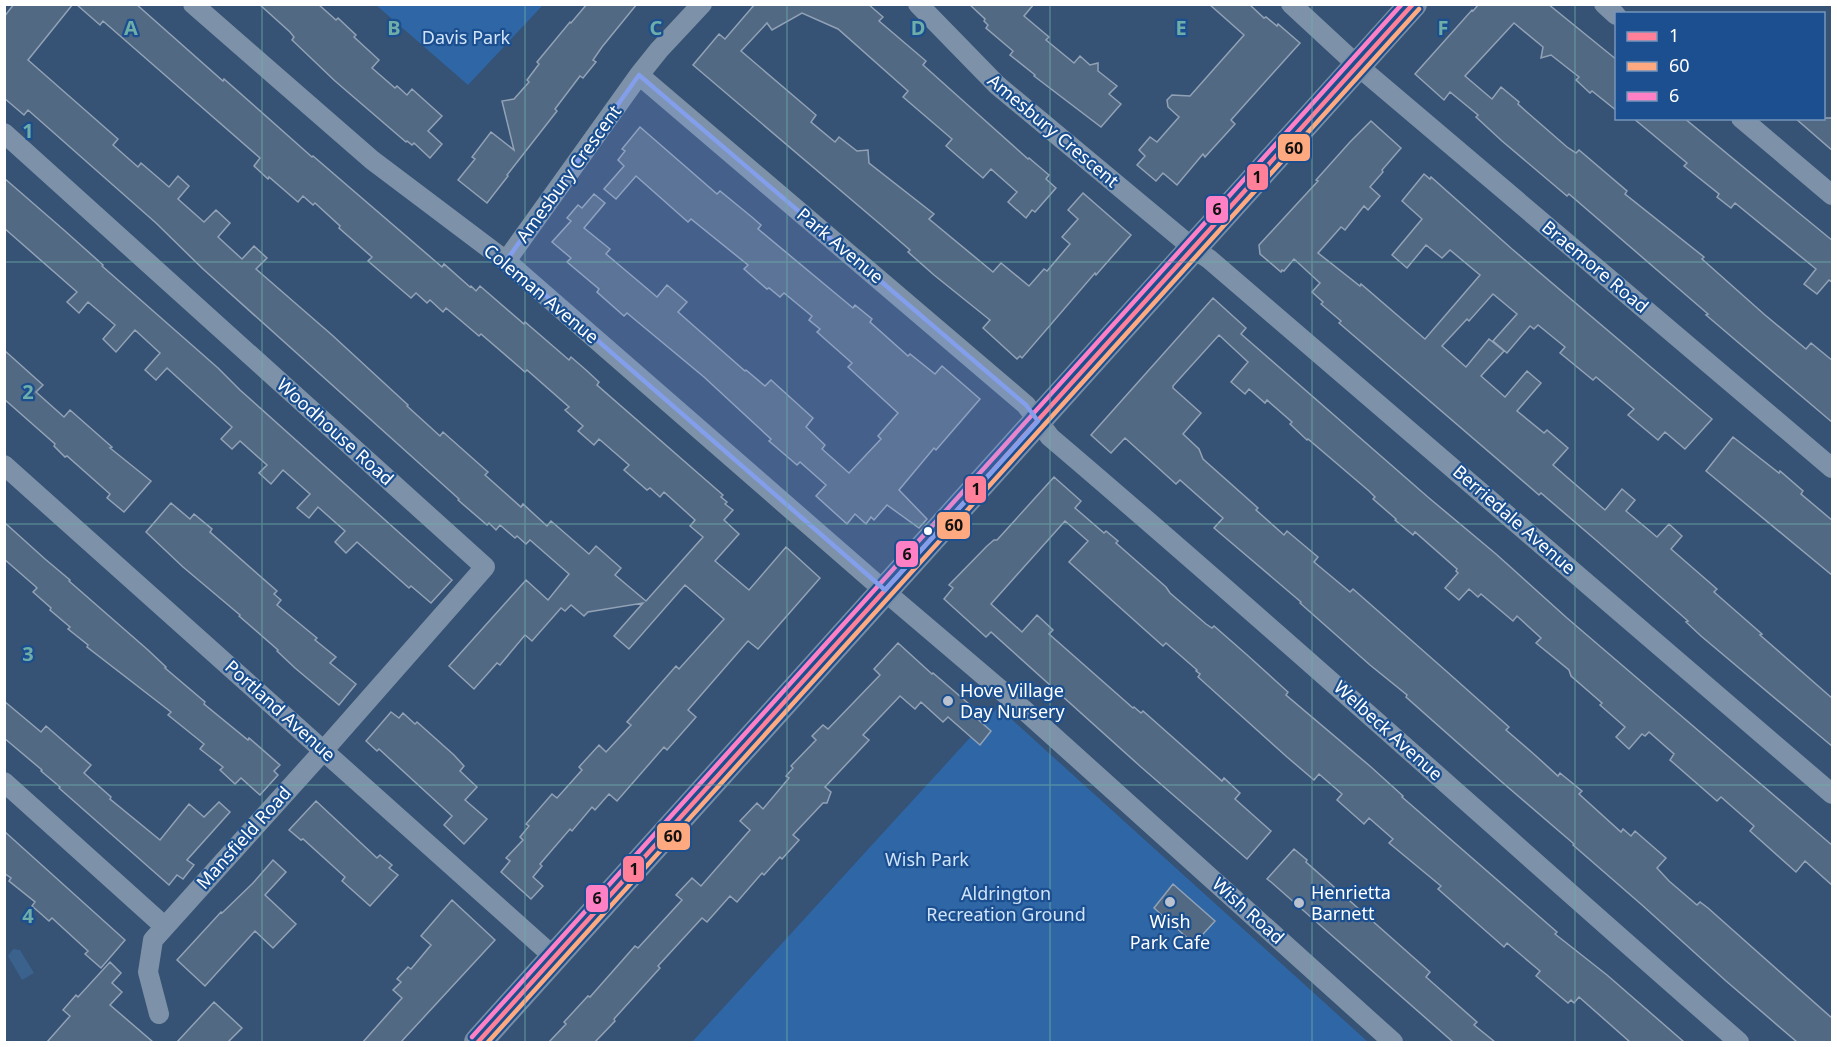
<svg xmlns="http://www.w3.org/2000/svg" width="1837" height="1047" font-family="'Noto Sans',sans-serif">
	<rect width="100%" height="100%" fill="#365274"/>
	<path fill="#2f66a5" d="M376,5h167l-75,80z
		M998,707l370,335h-676z"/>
	<path fill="#3b618d" d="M13,949l7,1 14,23 -12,7 -14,-24z"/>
	<path fill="#526984" stroke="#92a2b6" stroke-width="1.5" d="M14,4h59l-45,56 90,79 -5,6 25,22 3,-4 28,24 9,-11 11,10 -11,13 26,23 12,-12 14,13 -12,14 24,22 12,-13 13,12 -11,11 76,66 76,70 -1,1 33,30 3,-4 45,40 -3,3 36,32 2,-3 24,22 4,-5 38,33 7,-8 25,22 -6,7 31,26 57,-64 -13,-11 5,-6 -31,-28 -4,5 -10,-9 -3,2 -23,-20 5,-5 -30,-26 -5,6 -16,-14 5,-5 -18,-16 4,-3 -42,-37 -2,2 -44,-38 -2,2 -33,-28 -3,4 -13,-12 -3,3 -11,-10 -5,5 -43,-37 4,-4 -33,-29 1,-2 -25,-23 -2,2 -10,-9 -5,6 -29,-25 -1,2 -14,-13 6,-8 -157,-137 -3,4 -24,-21h60l87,77 1,-2 88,78 1,-1 129,111 2,-3 26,23 1,-1 5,5 4,-5 44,38 1,-2 44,38 2,-3 15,13 13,12 -2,3 126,110 -2,2 6,5 -2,2 8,6 -9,10 15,14 -24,27 34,29 37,-43 34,31 -62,71 -10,-8 -60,69 8,7 -29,33 -3,-3 -47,54 -8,-7 -14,16 -3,-3 -20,24 -2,-2 -30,35 2,2 -9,11 10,9 -12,13 -30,-27 9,-11 -4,-3 17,-18 -3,-3 9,-11 -3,-2 26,-30 5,4 25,-28 -3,-3 20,-22 7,7 25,-27 -4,-3 49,-56 3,3 45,-50 -39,-34 -56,64 -15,-13 29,-33 -55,9 -4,4 -13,-11 -6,6 -4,-3 -29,33 -7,-6 -25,30 -3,-2 -23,26 -25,-23 77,-86 22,20 21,-26 -39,-34 -4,4 -9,-8 -2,2 -15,-13 -4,5 -7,-7 -2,2 -29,-25 1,-1 -256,-230 -47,-46 -128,-113 -4,5 -20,-17v-81z
		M259,4h59l18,16 2,-2 18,17 -2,2 25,23 -7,8 23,20 2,-2 10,9 5,-6 30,27 -14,15 14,13 -12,14 -16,-15 -2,2 -5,-4 -1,1 -71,-61 -43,-41 2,-3 -4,-5z
		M587,4h50l-35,43 -9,13 3,2 -13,16 -3,-2 -25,33 2,2 -50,64 1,1 -21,27 -29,-23 17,-21 -3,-2 19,-25 23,18 -12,-49 12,-2 15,-17 -2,-2 12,-16 -2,-2 33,-40 1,1z
		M755,4h113l15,13 -4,4 47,40 -3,4 105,94 1,-1 20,17 -3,4 10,9 -21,24 -3,-2 -6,8 -18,-16 9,-10 -26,-23 -8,9 -37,-32 6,-7 -49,-42 5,-6 -70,-62 -36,-16 -30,17 -5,-7 -26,28 75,64 -5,7 24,20 4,-5 18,14 11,-1 1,13 65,51 -5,5 64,53 8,-9 28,23 15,-17 3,2 23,-27 -8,-7 16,-18 -10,-9 15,-17 48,42 -35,40 -1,-2 -73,85 -2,-2 -3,3 -34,-31 7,-8 -56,-45 -26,-23 2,-2 -30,-26 -187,-159 26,-31 6,5z
		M969,4h65l-10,12 25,21 -3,3 28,23 6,-7 10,9 8,-2v8l19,15 -8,8 12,10 -20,23 -67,-51 1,-1 -25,-20 3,-4 -27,-23 2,-3 -4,-4 1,-2z
		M1209,4h40l15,14 2,-1 11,9 1,-2 22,19 -69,77 4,4 -30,33 -2,-3 -26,31 -14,-12 -7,8 -19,-16 8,-9 -6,-6 11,-13 7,5 22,-25 -11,-10 -1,-7 5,-5 18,1 54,-61z
		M1479,4h69l69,56v51l-25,-20 -2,2 -14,-13 3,-3 -28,-22 -10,3 2,-11 -29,-24 -49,53 27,23 9,-12 18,15 -1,2 10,9 39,34 9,6 3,-3 48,41 -2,3 79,63 -2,2 63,56 41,34 5,-6 22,18v62l-127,-108 2,-1 -139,-120 -2,2 -65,-55 -26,-24 2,-2 -28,-23 -6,8 -29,-26 57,-64 1,1z
		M1633,118h51l110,91 39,32v42l-4,-3 -12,14 -13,-10 12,-15 -81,-66 -4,5 -14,-11 2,-3 -35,-28 3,-3z
		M1795,118h38v33z
		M1371,121l30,27 -19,22 1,2 -13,15 10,9 -12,14 -4,-4 -19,24 -4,-3 -23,26 42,33 1,-2 64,55 55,-64 -30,-25 -8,8 -16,-13 -19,23 -15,-13 30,-36 -20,-18 22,-27 6,5 1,-2 81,72 200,170 -27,30 -20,-17 -7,8 -30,-25 6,-6 -38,-32 -3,3 -33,-27 5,-6 -27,-22 -4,4 -4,-3 -23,27 -14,-12 24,-27 -24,-20 -24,27 -2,-2 -25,27 24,21 23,-28 15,12 -23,25 24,21 22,-26 14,12 -24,28 27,22 3,-3 21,18 -15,17 52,45 17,-21 13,11 -9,11 31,26 12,-13 13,12 -11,13 46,40 -3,3 48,42 -2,1 73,64v48l-132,-111 -15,-14 2,-1 -91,-80 -56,-48 -2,2 -200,-172 2,-2 -20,-17 2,-2 -11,-10 8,-9 -26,-24 -10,12 -2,-1 -1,2 -21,-18 -1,-9 59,-64 -2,-1 34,-38z
		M640,127l77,67 3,-3 33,27 8,7 -3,4 95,79 2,-3 17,14 -2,3 38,34 2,-2 25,20 7,-8 38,33 -44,51 -2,-2 -35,42 28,29 -8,9 -32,-23 -13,15 -3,-3 -5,7 -11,-10 -8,10 -31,-28 10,-11 -26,-23 -3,3 -28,-24 2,-2 -67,-62 -71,-59 -6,-5 -3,3 -27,-24 2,-3 -32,-27 4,-4 -19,-16 19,-21 -4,-3 11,-13 4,3 12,-14 11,9 -21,25 26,21 -4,5 51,43 10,-12 20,17 -9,10 67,59 1,-1 19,16 6,-6 42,38 -7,9 19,18 -3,4 27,24 32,-34 -3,-3 20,-23 -50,-46 4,-4 -35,-31 3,-3 -11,-9 3,-4 -28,-23 -4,4 -11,-9 -2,1 -23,-20 4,-4 -57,-46 -3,3 -52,-46 -20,23 -12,-10 20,-23 -6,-6 7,-9 -3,-2z
		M4,178l61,53 38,34 -1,1 116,102 22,22 212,190 -21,23 -20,-17 -2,2 -52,-46 -11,11 -11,-11 10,-11 -27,-24 -9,11 -12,-10 13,-14 -27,-24 -12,14 -12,-11 8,-8 -27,-24 -8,8 -11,-10 11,-12 -65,-59 -11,12 -11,-10 15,-17 -25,-23 -19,22 -13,-13 12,-14 -27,-23 -9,11 -12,-11 10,-10 -73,-64z
		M1213,298l33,30 -5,6 188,164 67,56 71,64 266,228v40l-28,-25 -9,11 -46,-41 4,-5 -33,-29 -4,4 -47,-41 4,-6 -25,-22 -4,4 -3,-2 -13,15 -13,-12 9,-10 -25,-22 2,-2 -31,-27 -2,-6 -33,-27 5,-5 -24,-22 -4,5 -32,-27 -3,3 -9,-8 -10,11 -14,-12 13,-15 -2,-2 1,-2 -42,-37 -2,3 -18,-15 1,-1 -23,-20 2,-2 -6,-6 -61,-52 -1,1 -17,-16 2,-2 -25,-22 -2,3 -16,-14 -4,5 -14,-12 17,-20 -29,-27 -46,51v2l28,25 -18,21 16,15 4,10 55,49 -2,2 28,25 3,-4 31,26 -4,5 36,30 3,-3 92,81 64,57 -3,3 30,26 22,20 2,-3 22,18 -3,3 42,38 2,-3 8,7 4,-5 31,27 -9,10 12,13 28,24 3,-3 8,6 125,111v23h-36l-71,-61 -84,-76 -69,-60 1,-1 -71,-61 -97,-86 1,-2 -37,-30 -70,-62 1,-1 -87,-74 9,-10 -43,-38 -4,4 -51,-46 -14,15 -20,-18z
		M4,350l39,35 -7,7 28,25 6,-7 42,37 -2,1 41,33 -27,31 -17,-14 3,-4 -43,-38 -2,1 -11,-11 1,-2 -51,-45z
		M1733,437l46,36 1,-2 23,20 -2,3 32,27v55l-127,-105z
		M1054,477l27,24 -6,7 29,25 2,-2 12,10 -2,2 50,44 4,6 36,31 6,4 2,-2 32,28 42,38 -2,3 85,72 32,29 -1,1 155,135 -2,2 52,41 77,67h-54l-51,-45 -5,6 -3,-3 -3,3 -32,-27 4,-5 -33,-28 -3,4 -66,-58 3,-3 -52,-43 4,-4 -24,-21 -5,6 -27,-24 5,-6 -23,-20 -5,6 -27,-23 -89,-80 2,-3 -4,-3 1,-1 -31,-27 -3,3 -94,-84 19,-21 -23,-20 -74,83 31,28 15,-17 16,15 -4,4 84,74 1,-1 7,6 2,-2 79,70 2,-3 16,15 -5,6 36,32 -24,28 -106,-92 -150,-135 -5,5 -42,-38 9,-11 -4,-3 38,-39 7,-6h3z
		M171,503l19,16 4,-5 18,15 -2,3 67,59 -3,3 7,6 -4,5 40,33 -2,2 21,17 -6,6 26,21 -17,21 -44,-37 -18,-17 1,-1 -39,-34 1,-1 -57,-48 -37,-35z
		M4,522l41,37 25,21 -1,1 79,69 18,17 -1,1 40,34 -1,2 44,36 1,-2 31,27 -6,6 4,4 -18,20 -19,-17 -6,6 -15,-14 3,-3 -23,-18 4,-5 -36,-29 3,-3 -84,-65 1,-2 -20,-16 2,-2 -20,-17 1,-2 -18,-16 4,-4 -2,-2 -31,-27z
		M898,643l34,31 1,-1 43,37 -4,4 19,17 -11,14 -32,-28 -5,5 -22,-20 -6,7 -15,-13 -37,39 6,5 -44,47 6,5 -4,11h-4l-30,32 6,5 -17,19 -2,-2 -16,18 -2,-2 -25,29 -7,-6 -23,26 -5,-4 -44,48 2,2 -46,51 1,2 -20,21h-46l17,-18 -2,-2 24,-26 2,1 45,-51 3,2 44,-48 -6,-5 16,-17 9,8 49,-56 -10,-9 17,-18 6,6 26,-31 -3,-2 7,-8 -2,-2 25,-26 -4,-4 11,-11 5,4 52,-54 -6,-6z
		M4,701l37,31 5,-6 45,39 -7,8 27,24 -1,2 50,41 29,-36 15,13 15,-15 11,10 -43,48 7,5 -11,14 -6,-4 -8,10 -110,-97 1,-1 -19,-16 1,-1 -38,-32z
		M391,712l8,6 4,-5 12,11 2,-2 37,33 10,11 -4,5 17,16 -12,13 22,19 -23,25 -20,-19 8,-9 -73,-67 -2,2 -11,-10z
		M316,801l61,57 3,-3 12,10 -3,3 9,7 -28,31 -28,-25 3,-4 -42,-38 -2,1 -12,-10z
		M4,831l121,109 -24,28 -16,-14 3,-3 -36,-33 -3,3 -17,-15 3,-4 -26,-21 2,-3 -7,-5z
		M1294,849l13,11 -1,2 124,110 -4,5 51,45 -3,3 21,17h-42l-182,-160 -4,-3z
		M273,860l13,12 -21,23 31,29 -23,24 -18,-17 -50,55 -28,-26 44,-48 1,1 31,-30z
		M1173,884l42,37 -21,23 -40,-36z
		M452,900l43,40 -94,102h-38l39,-44 -9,-8 8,-8 -4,-3 11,-12 3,2 20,-24 -10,-9z
		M110,962l11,11 -9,10 10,9 -12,13 43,37h-106l23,-26 -7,-6 13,-15 2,2z
		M214,1002l28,26 -14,14h-51z"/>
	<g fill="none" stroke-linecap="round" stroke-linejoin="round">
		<path stroke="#7d92a8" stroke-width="20" d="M193,4l179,156 134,101 389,339 128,109 370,333
			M918,4l79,81 197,164 15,10 623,535
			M1291,4l67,62 474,402
			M1604,4l12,11
			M639,75l387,330 24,32c233,198 459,404 689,605
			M1741,118l91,77
			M4,133l481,434 -161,183 -171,190 -5,32 11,42
			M506,261l133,-186 20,-25 43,-46
			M4,465l550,492
			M4,782l160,144"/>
		<path stroke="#798da4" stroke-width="28" d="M478,1042l935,-1038"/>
		<defs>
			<path id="bus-1" d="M478,1042l935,-1038"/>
			<path id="bus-2" d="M488,1042l931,-1033"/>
			<path id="bus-3" d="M472,1037l930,-1033"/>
		</defs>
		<use href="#bus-1" stroke="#1b4f8f" stroke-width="9"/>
		<use href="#bus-2" stroke="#1b4f8f" stroke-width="9"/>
		<use href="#bus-3" stroke="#1b4f8f" stroke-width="9"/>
		<use href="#bus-1" stroke="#ff8098" stroke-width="4.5"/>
		<use href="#bus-2" stroke="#ffa980" stroke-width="4.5"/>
		<use href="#bus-3" stroke="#ff80c5" stroke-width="4.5"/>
	</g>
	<path fill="#839eea" fill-opacity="0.2" stroke="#839eea" stroke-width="4.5" stroke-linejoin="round" d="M639,75l387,330 12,16 -153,169 -379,-329z"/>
	<path fill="none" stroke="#6fada8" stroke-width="1.5" stroke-opacity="0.55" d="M262,4v1038M525,4v1038M787,4v1038M1050,4v1038M1312,4v1038M1575,4v1038M4,262h1828M4,524h1828M4,785h1828"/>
	<circle fill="#fff" stroke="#1b4f8f" stroke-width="2" cx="928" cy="531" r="5"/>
	<g fill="#b9c2ce" stroke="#1b4f8f" stroke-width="2">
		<circle cx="948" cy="701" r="6"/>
		<circle cx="1170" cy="902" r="6"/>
		<circle cx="1299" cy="903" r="6"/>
	</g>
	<g text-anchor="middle" stroke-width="4.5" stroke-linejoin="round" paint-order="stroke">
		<g font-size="18" fill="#cfe3fa" stroke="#1b4f8f">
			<text x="466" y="44">Davis Park</text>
			<text x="927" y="866">Wish Park</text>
			<text x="1006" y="900">Aldrington<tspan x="1006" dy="21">Recreation Ground</tspan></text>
		</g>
		<g font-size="18" fill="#fff" stroke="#1b4f8f">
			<text transform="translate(1053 131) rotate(40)" y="6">Amesbury Crescent</text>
			<text transform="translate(569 174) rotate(-54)" y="6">Amesbury Crescent</text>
			<text transform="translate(840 246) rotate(40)" y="6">Park Avenue</text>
			<text transform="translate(1595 267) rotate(40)" y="6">Braemore Road</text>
			<text transform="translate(541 294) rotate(40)" y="6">Coleman Avenue</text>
			<text transform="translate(335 432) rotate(42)" y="6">Woodhouse Road</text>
			<text transform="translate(1514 520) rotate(41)" y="6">Berriedale Avenue</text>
			<text transform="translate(280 711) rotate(42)" y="6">Portland Avenue</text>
			<text transform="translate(1388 731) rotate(42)" y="6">Welbeck Avenue</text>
			<text transform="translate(244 838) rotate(-48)" y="6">Mansfield Road</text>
			<text transform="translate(1248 911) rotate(42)" y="6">Wish Road</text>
		</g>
		<g font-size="18" fill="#fff" stroke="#1b4f8f" text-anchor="start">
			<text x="960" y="697">Hove Village<tspan x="960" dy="21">Day Nursery</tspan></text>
			<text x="1311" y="899">Henrietta<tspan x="1311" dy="21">Barnett</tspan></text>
			<text x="1170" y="928" text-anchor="middle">Wish<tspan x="1170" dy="21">Park Cafe</tspan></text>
		</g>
	</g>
	<g font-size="20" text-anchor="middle" font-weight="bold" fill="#6fada8" stroke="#1b4f8f" stroke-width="4.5" stroke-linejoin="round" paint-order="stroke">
		<text x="131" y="35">A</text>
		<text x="394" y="35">B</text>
		<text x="656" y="35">C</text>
		<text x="918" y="35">D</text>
		<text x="1181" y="35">E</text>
		<text x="1443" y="35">F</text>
		<text x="28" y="138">1</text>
		<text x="28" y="399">2</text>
		<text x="28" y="661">3</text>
		<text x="28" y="923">4</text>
	</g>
	<g stroke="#1b4f8f" stroke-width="2">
		<rect x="1277" y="133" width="34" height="29" rx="6" fill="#ffa980"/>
		<rect x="1246" y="163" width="23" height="28" rx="6" fill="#ff8098"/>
		<rect x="1205" y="195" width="24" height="29" rx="6" fill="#ff80c5"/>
		<rect x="964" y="475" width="23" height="29" rx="6" fill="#ff8098"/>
		<rect x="936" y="511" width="35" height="29" rx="6" fill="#ffa980"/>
		<rect x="895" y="540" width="24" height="28" rx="6" fill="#ff80c5"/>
		<rect x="656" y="822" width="35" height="29" rx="6" fill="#ffa980"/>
		<rect x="622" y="855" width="23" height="28" rx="6" fill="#ff8098"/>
		<rect x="585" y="884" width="24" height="29" rx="6" fill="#ff80c5"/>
	</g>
	<g font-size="16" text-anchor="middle" font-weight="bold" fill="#111">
		<text x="1294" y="154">60</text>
		<text x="1257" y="183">1</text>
		<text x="1217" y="215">6</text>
		<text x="976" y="495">1</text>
		<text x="954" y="531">60</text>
		<text x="907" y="560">6</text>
		<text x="673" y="842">60</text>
		<text x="634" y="875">1</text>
		<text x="597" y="904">6</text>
	</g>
	<rect width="1837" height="1047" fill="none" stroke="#ffffff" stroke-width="12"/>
	<rect x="1615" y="12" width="210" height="108" fill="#1b4f8f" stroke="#7695bc" stroke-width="1.5"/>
	<rect x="1627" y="32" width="30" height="9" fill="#ff8098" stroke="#7695bc" stroke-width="1.5"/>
	<text x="1669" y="42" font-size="18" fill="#ffffff">1</text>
	<rect x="1627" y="62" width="30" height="9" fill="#ffa980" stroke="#7695bc" stroke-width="1.5"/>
	<text x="1669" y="72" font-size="18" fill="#ffffff">60</text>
	<rect x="1627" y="92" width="30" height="9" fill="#ff80c5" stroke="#7695bc" stroke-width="1.5"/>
	<text x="1669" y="102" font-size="18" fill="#ffffff">6</text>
</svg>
